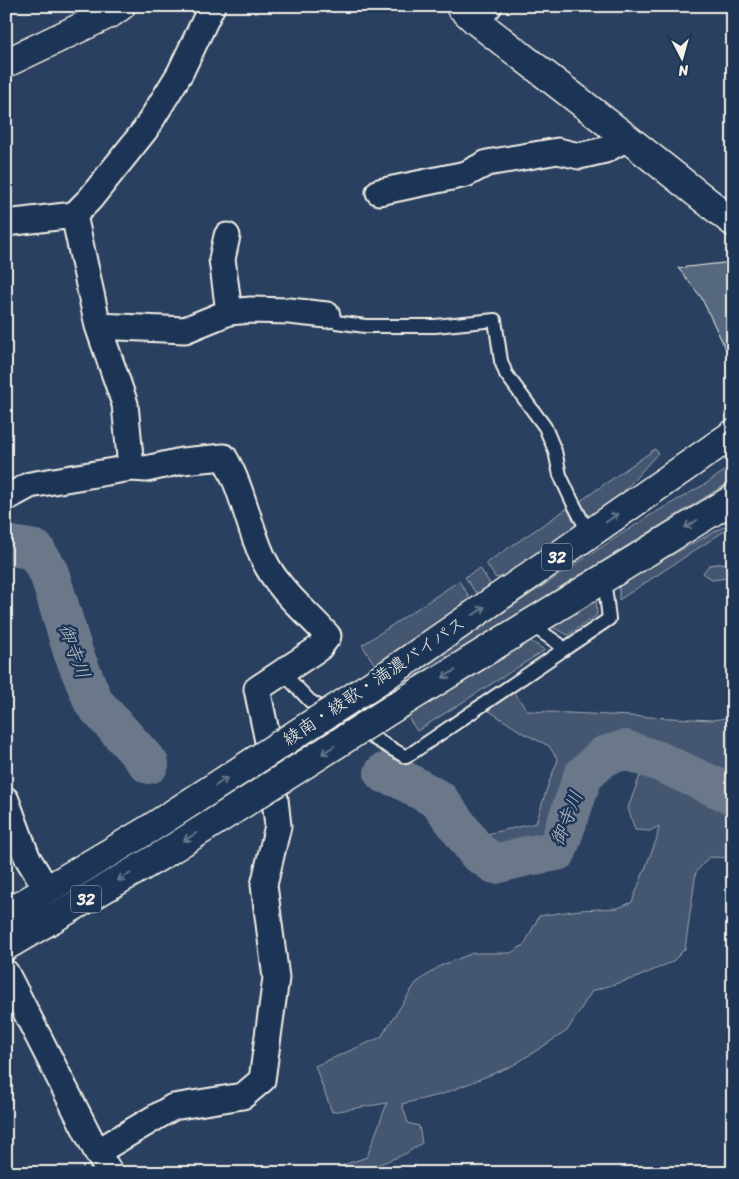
<svg xmlns="http://www.w3.org/2000/svg" width="739" height="1179" font-family="Sriracha,'Klee One',sans-serif">
	<rect width="100%" height="100%" fill="#2a4060"/>
	<filter id="ink" filterUnits="userSpaceOnUse"><feTurbulence type="fractalNoise" baseFrequency=".02" numOctaves="2"/><feDisplacementMap in="SourceGraphic" scale="10" xChannelSelector="R" yChannelSelector="G"/><feConvolveMatrix kernelMatrix="1 2 1 2 8 2 1 2 1" color-interpolation-filters="sRGB"/></filter>
	<g filter="url(#ink)">
		<path fill="#445771" stroke="#9ca4ac" d="M655,449l3,4 -49,55 -15,10h-9l-9,-14z
			M733,465v15l-342,212 -3,-4 261,-172 58,-33z
			M568,508l10,14 -2,8 -73,49 -8,-2 -9,-14z
			M725,526l1,4 -107,70v-16z
			M733,562v15l-20,3 -10,-7 6,-8z
			M480,568l9,14v7l-7,4 -7,-1 -10,-15z
			M459,581l10,15 -2,7 -92,62 -13,-20z
			M596,597l1,18 -29,20 -18,-9z
			M527,639l18,11 -128,81 -10,-15z
			M514,693l14,18 184,9 21,-3v73l-73,-33 -35,-13 -23,8 -23,22 -26,73 -58,12 -12,-9 4,-16 49,-11 13,-41 9,-22 -9,-14 -26,-13 -37,-24z
			M645,762l88,38v58l-24,-1 -13,15 -11,77 -13,13 -34,15 -46,14 -25,40 -55,35 -69,28 -41,10 6,19 11,3 3,17 -17,11 -48,19h-23l12,-9 21,-7 20,-54 -55,9 -17,-46 66,-29 35,-54 24,-17 33,-13h38l13,-8 15,-29 40,-6 39,-2 14,-6 25,-64 2,-12 -9,5 -15,-1 -7,-22z"/>
		<g fill="none" stroke-linecap="round" stroke-linejoin="round">
			<path stroke="#6a788a" stroke-width="40" d="M6,545l29,5 14,23 24,79 21,51 55,61
				M384,773l17,6 38,21 38,52 18,12 32,-8 30,-5 26,-75 21,-20 21,-6 33,11 75,34"/>
		</g>
		<path fill="#56677d" stroke="#f4f1e8" d="M733,262v102l-32,-67 -23,-29z"/>
		<g fill="none" stroke-linecap="round" stroke-linejoin="round">
			<defs>
				<path id="service" d="M327,315l9,7 29,4h70l60,-6 6,41 5,13 39,53 10,24 5,24 12,26 17,33
					M563,650l46,-31 -5,-41
					M282,672l28,29 96,56 157,-107 -4,-6 -29,-20"/>
				<path id="minor" d="M476,21l13,-15
					M379,192l87,-18 21,-11 71,-12 21,5 26,-6 22,-12
					M74,215l24,111 27,78 6,64 15,1 36,-8 42,-4c19,32 24,69 40,103 15,31 42,51 64,76l-9,12 -62,41 12,57 9,80 -14,59 12,93 -14,102 -19,16 -70,11 -76,45
					M6,223l68,-8 16,-16 55,-69 35,-57 32,-67
					M227,236l-5,23 7,53
					M98,326l87,4 44,-18 22,-2 38,1 38,4
					M6,498l24,-13 101,-17
					M6,800l21,57 20,33
					M6,973l91,179 13,21"/>
				<path id="tertiary" d="M460,6l16,15 151,117 106,84"/>
				<path id="secondary" d="M6,63l105,-50 10,-7"/>
				<path id="trunk" d="M381,679l352,-245
					M398,705l335,-206
					M6,914l145,-86
					M6,946l161,-94"/>
			</defs>
			<use href="#service" stroke="#f4f1e8" stroke-width="16"/>
			<use href="#minor" stroke="#f4f1e8" stroke-width="29"/>
			<use href="#tertiary" stroke="#f4f1e8" stroke-width="31"/>
			<use href="#secondary" stroke="#f4f1e8" stroke-width="31"/>
			<use href="#trunk" stroke="#f4f1e8" stroke-width="31"/>
			<use href="#service" stroke="#1d3557" stroke-width="12"/>
			<use href="#minor" stroke="#1d3557" stroke-width="25"/>
			<use href="#tertiary" stroke="#1d3557" stroke-width="28"/>
			<use href="#secondary" stroke="#1d3557" stroke-width="28"/>
			<use href="#trunk" stroke="#1d3557" stroke-width="28"/>
			<defs>
				<path id="trunk-bridge" d="M151,828l230,-149
					M167,852l231,-147"/>
			</defs>
			<use href="#trunk-bridge" stroke="#f4f1e8" stroke-width="31" stroke-linecap="butt"/>
			<use href="#trunk-bridge" stroke="#1d3557" stroke-width="28"/>
		</g>
		<defs><path id="oneway-shaft" d="M-6 0H5M1.5-3L5.5 0L1.5 3" fill="none" stroke-width="1.6" stroke-linecap="round" stroke-linejoin="round" transform="scale(1.25)"/></defs>
		<g stroke="#68778a">
			<use href="#oneway-shaft" transform="translate(612 518) rotate(-35)"/>
			<use href="#oneway-shaft" transform="translate(691 524) rotate(148)"/>
			<use href="#oneway-shaft" transform="translate(479 611) rotate(-35)"/>
			<use href="#oneway-shaft" transform="translate(449 674) rotate(148)"/>
			<use href="#oneway-shaft" transform="translate(328 750) rotate(148)"/>
			<use href="#oneway-shaft" transform="translate(221 782) rotate(-33)"/>
			<use href="#oneway-shaft" transform="translate(190 837) rotate(148)"/>
			<use href="#oneway-shaft" transform="translate(124 877) rotate(150)"/>
		</g>
	</g>
	<g text-anchor="middle" stroke-width="5" stroke-linejoin="round" paint-order="stroke">
		<g fill="#1d3557" stroke="#b4b9bc" stroke-width="1">
			<rect x="542" y="543.5" width="30" height="27" rx="4"/>
			<rect x="71" y="885.5" width="30" height="27" rx="4"/>
		</g>
		<g font-size="16" font-weight="bold" fill="#f4f1e8">
			<text x="557" y="563">32</text>
			<text x="86" y="905">32</text>
		</g>
		<g font-size="18" fill="#f4f1e8" stroke="#1d3557">
			<text transform="translate(374 681) rotate(-34)" y="6">綾南・綾歌・満濃バイパス</text>
		</g>
		<g font-size="19" font-style="italic" fill="#bdc1c2" stroke="#1d3557">
			<text transform="translate(75 651) rotate(70)" y="7">御寺川</text>
			<text transform="translate(566 818) rotate(-68)" y="7">御寺川</text>
		</g>
	</g>
	<rect width="739" height="1179" fill="none" stroke="#1d3557" stroke-width="25"/>
	<rect x="12" y="12" width="714" height="1154" fill="none" stroke="#f4f1e8" stroke-width="2" filter="url(#ink)"/>
	<g transform="translate(682 58) rotate(174)" stroke="#1d3557" stroke-width="4" paint-order="stroke">
	<path d="M0-4L9 19L0 12L-9 19Z" fill="#f4f1e8"/>
	<text y="-8" font-size="14" font-weight="bold" text-anchor="middle" fill="#f4f1e8">N</text>
	</g>
</svg>
